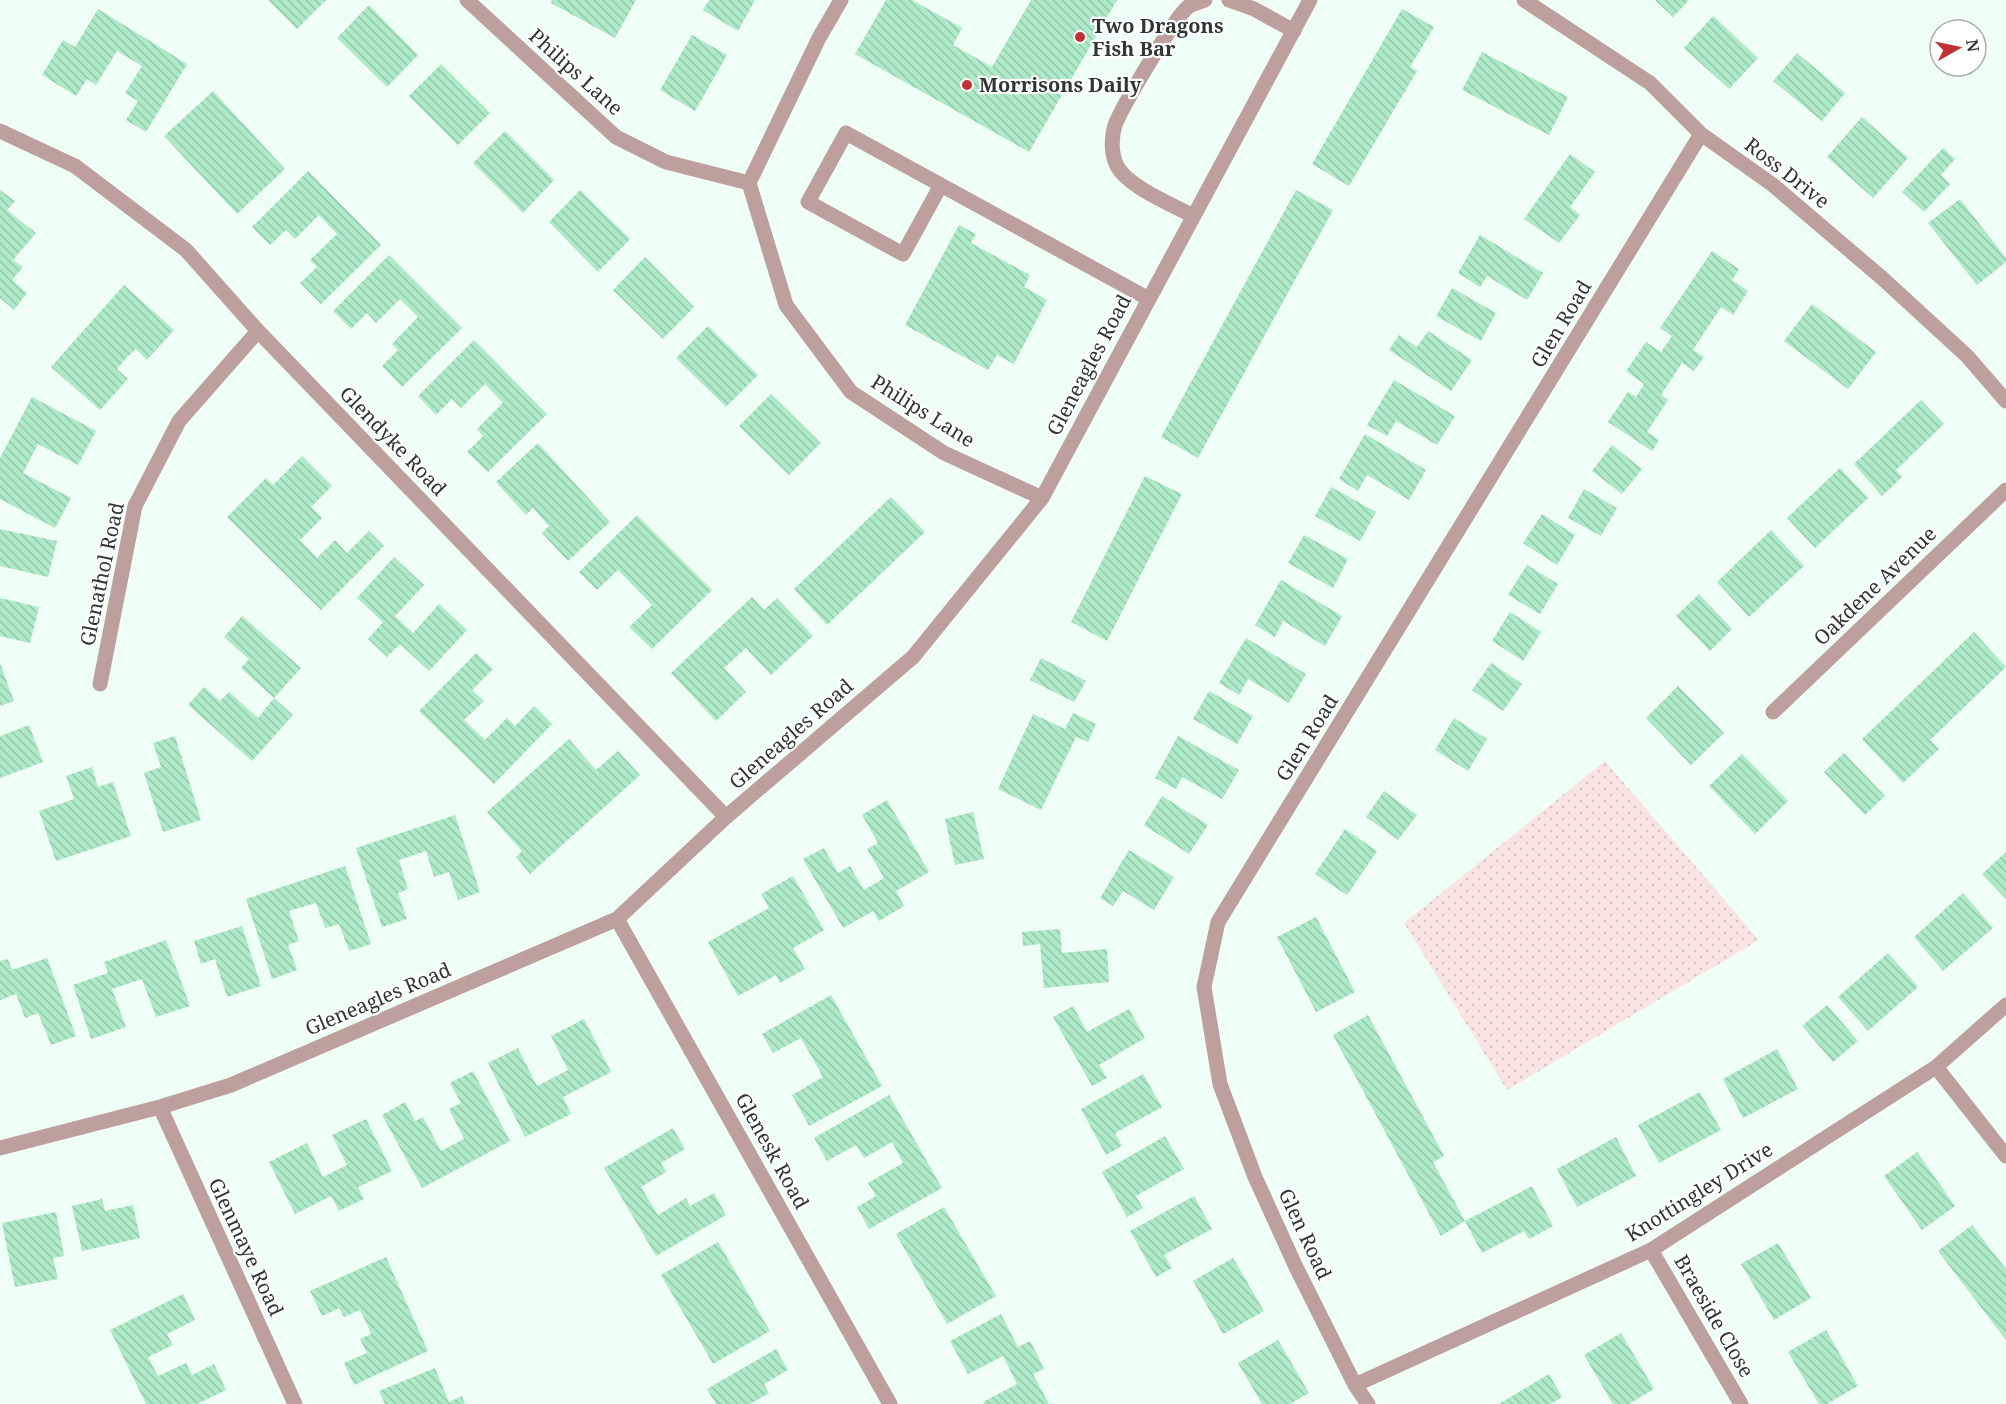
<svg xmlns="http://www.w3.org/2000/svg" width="2006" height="1404" font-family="'Noto Serif',serif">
	<defs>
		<pattern id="park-dots" width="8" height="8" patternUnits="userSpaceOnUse" patternTransform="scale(1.5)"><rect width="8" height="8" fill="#f9e4e2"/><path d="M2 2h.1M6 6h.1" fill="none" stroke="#d6c4c2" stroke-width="1.8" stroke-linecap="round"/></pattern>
		<pattern id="building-back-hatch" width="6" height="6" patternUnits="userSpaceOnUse" patternTransform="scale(1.5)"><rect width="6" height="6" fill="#aee9c8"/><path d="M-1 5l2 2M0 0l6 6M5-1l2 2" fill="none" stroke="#96c8ac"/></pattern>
	</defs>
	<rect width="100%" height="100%" fill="#effff5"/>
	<path fill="url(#park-dots)" d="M1605,761l154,179 -252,150 -103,-167z"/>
	<path fill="url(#building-back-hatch)" d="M268,0h58l-29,29z
		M552,0h84l-21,38 -64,-35z
		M709,0h46l-17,31 -35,-21z
		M886,0h26l50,28 -9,17 39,22 39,-67h86l-88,152 -174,-98z
		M1655,0h34l-16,17z
		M369,5l49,50 -31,32 -50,-49z
		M98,9l89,55 -41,68 -20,-12 12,-19 -13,-8 17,-27 -25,-15 -21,34 -9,-6 -11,17 -34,-21 21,-35 12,7z
		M1402,9l32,18 -24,40 7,4 -68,115 -37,-22z
		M1713,16l45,42 -29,31 -45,-41z
		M692,35l35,20 -32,56 -35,-21z
		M1482,52l86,45 -19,38 -87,-45z
		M1797,53l48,40 -23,28 -49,-40z
		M441,64l49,49 -32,32 -49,-49z
		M213,91l72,78 -48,45 -73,-78z
		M1862,117l46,41 -35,40 -46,-41z
		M505,131l49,49 -31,33 -50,-50z
		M1943,148l12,11 -14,16 9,9 -26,28 -22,-20z
		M1570,154l25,18 -25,35 10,8 -21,28 -35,-24z
		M308,171l73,74 -60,59 -21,-21 17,-16 -7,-7 27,-26 -18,-19 -24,24 -9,-9 -16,15 -18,-18z
		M0,190l15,11 -8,9 29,23 -23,27 10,7 -11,13 15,13 -13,17 -14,-12z
		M580,190l50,49 -32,33 -49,-50z
		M1296,190l37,20 -135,248 -37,-21z
		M1960,199l46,59v4l-29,23 -49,-62z
		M959,225l17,9 -5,9 59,32 -6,12 23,13 -33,64 -17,-9 -9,15 -83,-45z
		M1480,235l63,38 -16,27 -40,-24 -7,11 -22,-14z
		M1712,251l27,18 -7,11 16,11 -15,24 -12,-8 -28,43 11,7 -10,14 -12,-8 -21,32 7,5 -21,32 12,8 -7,11 -44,-29 20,-30 8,5 8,-13 -18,-13 20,-29 15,10 11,-16 -12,-8z
		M389,255l73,73 -60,59 -20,-21 16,-16 -6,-6 26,-27 -18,-18 -24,24 -9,-10 -16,16 -18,-18z
		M645,257l49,50 -31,32 -50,-49z
		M124,285l50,45 -27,30 -11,-11 -10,9 -9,11 11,10 -28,31 -49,-43z
		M1452,288l44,25 -15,28 -45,-25z
		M1812,304l64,48 -28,37 -64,-48z
		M708,326l50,49 -32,32 -50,-49z
		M1428,331l44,29 -21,31 -62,-41 10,-15 18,12z
		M474,340l73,74 -59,58 -21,-20 16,-16 -6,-7 26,-26 -18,-19 -24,24 -9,-9 -16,16 -18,-19z
		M1394,380l61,36 -18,29 -41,-24 -9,15 -20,-11z
		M771,394l50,49 -32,32 -50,-49z
		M32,397l64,34 -18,34 -40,-21 -15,29 48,25 -16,30 -55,-29v-41z
		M1921,400l23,24 -48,46 6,7 -20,19 -28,-32z
		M1365,434l61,36 -17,30 -42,-25 -9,16 -19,-12z
		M538,443l72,79 -42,39 -26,-28 7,-7 -9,-10 -7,-8 -7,7 -30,-33z
		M1612,445l30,24 -20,25 -30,-23z
		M302,456l30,30 -21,21 11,11 -22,22 17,18 18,-18 12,13 22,-22 15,15 -63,64 -94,-93 39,-39 7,7z
		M1840,468l28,30 -53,50 -28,-30z
		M1145,476l37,18 -75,147 -36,-19z
		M1331,487l45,25 -16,29 -45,-25z
		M1584,489l33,19 -16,28 -33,-18z
		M891,497l34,35 -98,93 -33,-36z
		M1542,514l33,21 -18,30 -34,-22z
		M637,515l75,75 -60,59 -23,-22 23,-22 -34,-35 -21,20 -18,-18z
		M0,529l57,12 -9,36 -48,-11z
		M1771,530l33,36 -55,51 -32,-35z
		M1304,535l44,24 -15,29 -45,-25z
		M394,557l30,28 -29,31 18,17 26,-29 28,26 -38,41 -29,-27 -13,13 -19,-18 15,-17 -26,-24z
		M1527,565l31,19 -18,30 -32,-19z
		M1281,580l61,36 -17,30 -42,-25 -8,16 -20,-12z
		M1699,594l33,35 -22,22 -34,-35z
		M752,597l12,13 13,-12 36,38 -42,39 -25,-27 -22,20 22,24 -30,29 -45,-48z
		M0,598l39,9 -9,36 -30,-7z
		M1510,612l31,20 -18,29 -31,-20z
		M242,616l59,52 -27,30 -33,-30 8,-9 -25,-22z
		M1974,632l32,35 -76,73 9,9 -36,34 -41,-44z
		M1246,638l60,36 -17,29 -41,-24 -9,16 -20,-12z
		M476,653l17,16 -21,21 12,11 -20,19 21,20 22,-22 8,8 19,-20 18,18 -58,60 -75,-73z
		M1041,658l45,23 -12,21 -44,-22z
		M0,663l14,38 -14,5z
		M1491,663l31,21 -19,27 -31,-21z
		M1678,686l46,47 -33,32 -45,-47z
		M204,687l16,14 9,-9 29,26 16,-20 19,17 -41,46 -64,-56z
		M1209,691l44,25 -16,28 -44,-25z
		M1073,713l23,11 -8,18 -12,-5 -35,73 -43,-21 35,-75 32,15z
		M1454,718l33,21 -19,32 -33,-21z
		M29,725l14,37 -43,16v-42z
		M175,736l26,84 -38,12 -19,-59 17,-6 -8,-24z
		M1178,736l61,34 -17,29 -40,-22 -6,12 -21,-11z
		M569,739l27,31 22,-19 22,24 -110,99 -14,-17 6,-6 -35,-39z
		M1844,753l41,43 -20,19 -41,-43z
		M1742,754l46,47 -33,33 -46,-48z
		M92,767l6,20 15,-5 18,54 -75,25 -17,-50 35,-12 -8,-23z
		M1384,791l33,24 -19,25 -32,-23z
		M1162,796l46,29 -19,29 -45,-29z
		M887,800l42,72 -33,19 8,15 -25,15 -6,-10 -30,17 -40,-69 21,-11 14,25 12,-7 14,24 20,-12 -17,-29 11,-6 -16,-28z
		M973,812l11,47 -29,6 -10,-46z
		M455,815l25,77 -22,8 -9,-28 -15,5 -8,-26 -27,9 9,29 -10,4 9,26 -25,8 -26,-79z
		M1345,829l32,22 -30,44 -32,-21z
		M1129,850l45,27 -20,33 -31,-19 -10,15 -13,-8z
		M2006,852v47l-24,-25z
		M345,866l26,78 -22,7 -10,-27 -14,4 -9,-25 -27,8 10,30 -11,4 9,25 -25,9 -26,-80z
		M793,876l31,54 -31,18 12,21 -25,14 -4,-8 -38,21 -30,-54 61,-34 -8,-14z
		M1963,893l30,35 -50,43 -29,-34z
		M1316,917l39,75 -39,20 -39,-75z
		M242,926l19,60 -34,11 -12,-38 -14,5 -7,-23z
		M1060,929l2,24 45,-4 2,33 -65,6 -4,-44 -17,2 -1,-14z
		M166,940l24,66 -34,11 -14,-38 -30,10 14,38 -35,12 -18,-54 35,-12 -4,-11z
		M1888,953l30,34 -50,44 -30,-34z
		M47,958l29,78 -25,9 -13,-32 -13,5 -9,-24 -16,6v-39l8,-2 4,11z
		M831,995l51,91 -73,40 -17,-31 31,-18 -22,-39 -28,15 -11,-19z
		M1827,1005l31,36 -25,21 -31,-36z
		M1073,1006l14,26 42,-23 16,29 -46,27 8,13 -15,8 -39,-69z
		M1368,1015l76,141 -11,6 32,59 -24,15 -108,-201z
		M584,1019l27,53 -48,25 8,17 -46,23 -37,-74 30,-15 19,38 31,-16 -17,-34z
		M1777,1049l21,40 -55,29 -20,-39z
		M473,1071l37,70 -88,47 -40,-73 23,-13 10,19 8,-4 18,34 23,-12 -15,-30 12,-6 -11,-20z
		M1143,1074l19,33 -47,26 7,13 -16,9 -25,-46z
		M1700,1092l21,38 -62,33 -21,-38z
		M889,1095l53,93 -73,41 -12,-22 19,-11 -8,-13 35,-20 -11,-21 -28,16 -8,-13 -29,16 -13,-23z
		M366,1119l26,52 -34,16 6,12 -25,12 -8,-15 -36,18 -26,-52 38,-19 16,34 24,-12 -15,-30z
		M673,1128l12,21 -24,14 5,9 -25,15 17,28 28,-17 4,8 24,-13 12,22 -70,41 -52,-88z
		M1165,1136l19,33 -48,27 7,12 -16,9 -25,-45z
		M1616,1137l20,39 -59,31 -20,-38z
		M1917,1152l38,54 -33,24 -38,-54z
		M1532,1186l21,40 -24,13 -5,-8 -42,22 -17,-32z
		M1194,1196l18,33 -48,26 8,13 -16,9 -26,-46z
		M102,1199l3,12 28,-6 7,33 -58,13 -10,-45z
		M944,1207l52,89 -49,28 -51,-90z
		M56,1212l8,44 -11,2 5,21 -43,8 -13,-64z
		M1972,1225l34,44v71l-68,-89z
		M718,1242l52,89 -57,33 -52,-89z
		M1778,1243l33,55 -37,22 -33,-56z
		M386,1257l42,94 -74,34 -10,-22 23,-10 -7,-14 11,-5 -5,-12 -6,-12 -16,7 -5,-9 -17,8 -12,-25z
		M1233,1258l31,53 -41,23 -30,-53z
		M183,1294l12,26 -28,14 6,11 -25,12 10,19 28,-13 6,12 22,-11 12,26 -29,14h-51l-36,-74z
		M1001,1314l17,33 12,-6 8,15 6,13 -11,5 16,30h-65l-1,-2 34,-18 -14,-28 -35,18 -18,-33z
		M1826,1330l32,56 -31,18h-8l-31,-52z
		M1621,1333l33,56 -25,15h-16l-29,-49z
		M1278,1340l31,53 -19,11h-28l-24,-41z
		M776,1349l12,21 -24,14 5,9 -19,11h-34l-9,-15z
		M435,1368l14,34 13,-6 3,8h-80l-6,-13z
		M1549,1374l13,23 -12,7h-51z"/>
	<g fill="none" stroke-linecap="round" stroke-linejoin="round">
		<path stroke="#bda09d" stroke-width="15" d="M1229,0l25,9 40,22
			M941,185l-38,69 -95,-52 38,-69 303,166
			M1193,216c-20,-11 -65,-29 -76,-50 -6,-12 -6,-28 -2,-41 7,-18 59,-107 73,-118 4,-3 12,-5 17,-7"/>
		<path stroke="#bda09d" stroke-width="15" d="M467,0l149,137 50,25 83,21 37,122 65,87 93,61 98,45
			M1524,0l126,83 51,51 72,51 109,93 85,78 39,45
			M0,131l75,35 111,84 72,81 468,486
			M749,183l70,-145 22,-38
			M100,684l35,-178 44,-85 79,-90
			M1773,712l233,-222
			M617,919l273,485
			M1936,1067l70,89
			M160,1107l135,297
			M0,1148l160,-41 71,-22 386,-166 109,-102 187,-160 129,-159 268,-498
			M1651,1250l90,154
			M1355,1385l296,-135 285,-183 70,-62
			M1368,1404l-13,-19 -60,-120 -40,-88 -35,-93 -16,-97 14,-65 483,-788"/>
	</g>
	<g fill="#c03135" stroke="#fff" stroke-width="2">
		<circle cx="1080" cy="37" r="6"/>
		<circle cx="967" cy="85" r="6"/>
	</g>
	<g text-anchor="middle" stroke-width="4.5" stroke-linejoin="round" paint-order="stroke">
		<g font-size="20" font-weight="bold" fill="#2f3732" stroke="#fff" text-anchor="start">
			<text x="1092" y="33">Two Dragons<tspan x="1092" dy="23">Fish Bar</tspan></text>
			<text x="979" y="92">Morrisons Daily</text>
		</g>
		<g font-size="20" fill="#2f3732" stroke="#fff">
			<text transform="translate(576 72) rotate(42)" y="7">Philips Lane</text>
			<text transform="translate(1787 173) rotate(38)" y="7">Ross Drive</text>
			<text transform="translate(1561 324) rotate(-59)" y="7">Glen Road</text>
			<text transform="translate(1089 365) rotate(-62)" y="7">Gleneagles Road</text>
			<text transform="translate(923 411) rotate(32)" y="7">Philips Lane</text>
			<text transform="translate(393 441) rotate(46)" y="7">Glendyke Road</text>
			<text transform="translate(102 574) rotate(-78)" y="7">Glenathol Road</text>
			<text transform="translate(1875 586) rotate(-44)" y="7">Oakdene Avenue</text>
			<text transform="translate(791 734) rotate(-41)" y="7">Gleneagles Road</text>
			<text transform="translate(1307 738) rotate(-58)" y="7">Glen Road</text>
			<text transform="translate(378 999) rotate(-23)" y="7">Gleneagles Road</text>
			<text transform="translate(772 1151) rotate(61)" y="7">Glenesk Road</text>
			<text transform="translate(1699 1192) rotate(-32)" y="7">Knottingley Drive</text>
			<text transform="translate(1305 1234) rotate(65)" y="7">Glen Road</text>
			<text transform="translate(246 1247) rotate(65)" y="7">Glenmaye Road</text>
			<text transform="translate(1714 1316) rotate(60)" y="7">Braeside Close</text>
		</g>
	</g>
	<g transform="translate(1958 48) rotate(81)"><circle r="28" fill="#ffffff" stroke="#acafad" stroke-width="1.5"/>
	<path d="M0-4.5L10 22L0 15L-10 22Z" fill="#c03135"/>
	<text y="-9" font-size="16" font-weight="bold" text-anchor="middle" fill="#2f3732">N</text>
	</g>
</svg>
